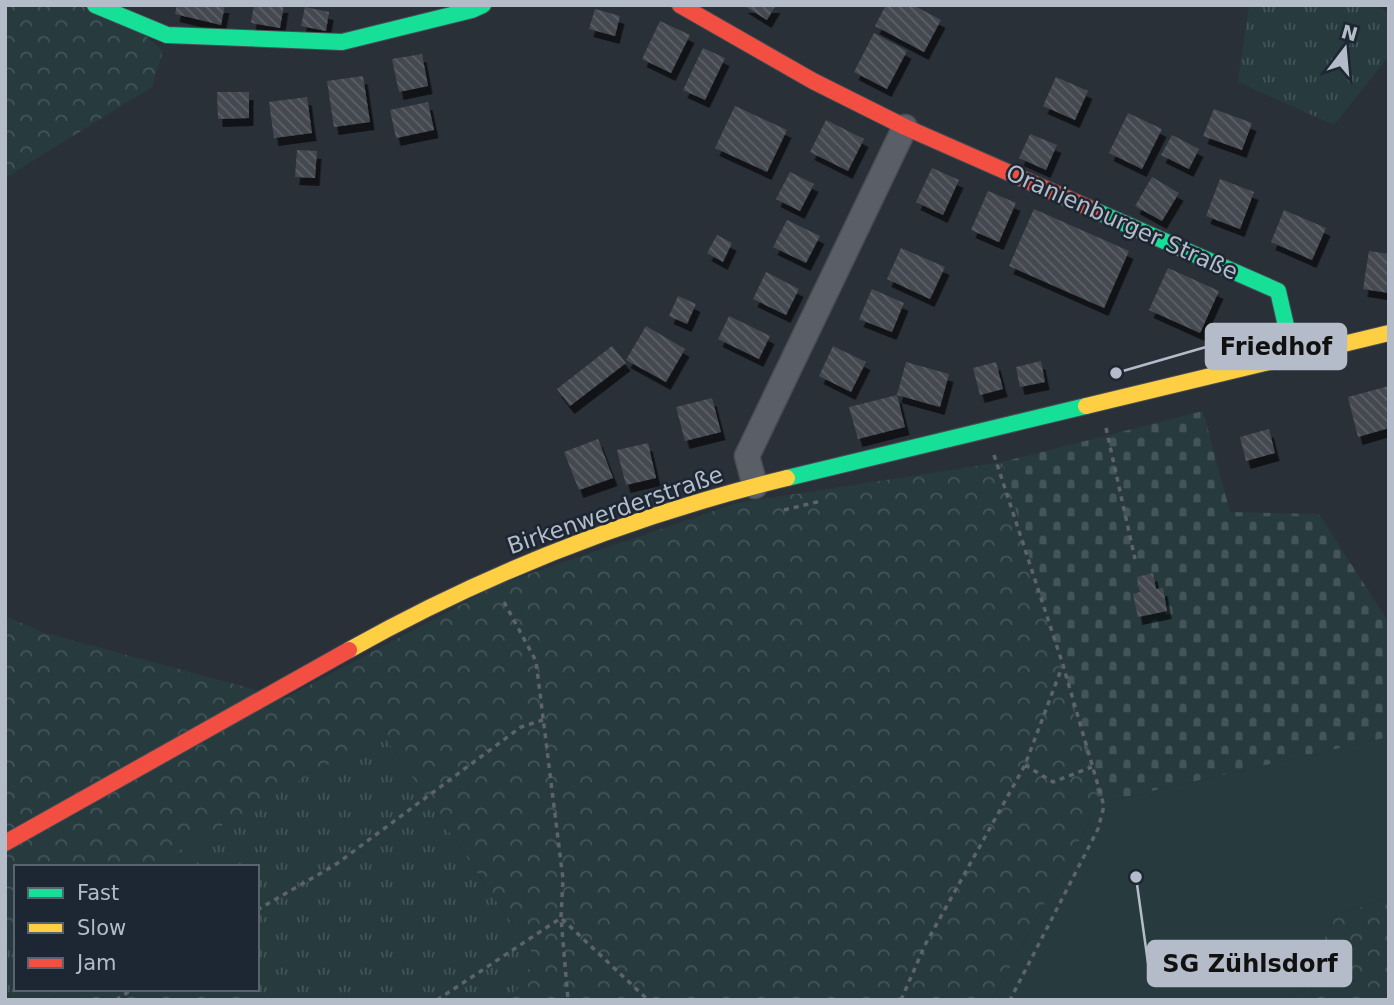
<svg xmlns="http://www.w3.org/2000/svg" width="1394" height="1005" font-family="'DejaVu Sans',sans-serif">
	<defs>
		<pattern id="grass-tufts" width="24" height="20" patternUnits="userSpaceOnUse" patternTransform="scale(1.75)"><rect width="24" height="20" fill="#273a3e"/><path d="M3 7l-1-3M5 7V3M7 7l1-3M15 17l-1-3M17 17v-4M19 17l1-3" fill="none" stroke="#445559"/></pattern>
		<pattern id="forest-crowns" width="20" height="18" patternUnits="userSpaceOnUse" patternTransform="scale(1.75)"><rect width="20" height="18" fill="#273a3e"/><path d="M2 6a3 3 0 1 1 6 0M12 15a3 3 0 1 1 6 0" fill="none" stroke="#445559"/></pattern>
		<pattern id="cemetery-stones" width="16" height="16" patternUnits="userSpaceOnUse" patternTransform="scale(1.75)"><rect width="16" height="16" fill="#273a3e"/><path d="M2 7V4a2 2 0 0 1 4 0v3zM10 15v-3a2 2 0 0 1 4 0v3z" fill="#445559"/></pattern>
		<pattern id="building-back-hatch" width="6" height="6" patternUnits="userSpaceOnUse" patternTransform="scale(1.75)"><rect width="6" height="6" fill="#444950"/><path d="M-1 5l2 2M0 0l6 6M5-1l2 2" fill="none" stroke="#5d6168"/></pattern>
		<filter id="shadow"><feDropShadow dx="4.5" dy="8" stdDeviation="0" flood-color="#0009"/></filter>
	</defs>
	<rect width="100%" height="100%" fill="#2a3038"/>
	<path fill="url(#grass-tufts)" d="M1249,5h127l13,8v43l-55,69 -96,-43z
		M382,733l155,228 -27,39h-267l-6,-11h20v-122h-100l-2,-3z
		M16,940v49h68l7,11h-86v-54z"/>
	<path fill="url(#forest-crowns)" d="M5,5h104l54,46 -11,36 -147,91z
		M1002,462l98,341 -108,197h-482l27,-40 -155,-227 -226,131 1,3h-141v73l-11,6v-330l37,16 243,66 215,-114 237,-81z
		M1389,898v102h-96l44,-86z
		M84,989h153l6,11h-152z"/>
	<path fill="url(#cemetery-stones)" d="M1203,411l27,101 89,2 70,109v114l-289,66 -98,-341z"/>
	<path fill="#273a3e" d="M1389,737v161l-52,16 -44,86h-301l108,-197z"/>
	<path fill="url(#building-back-hatch)" filter="url(#shadow)" d="M177,5h48l-4,20 -46,-11z
		M254,5h30l-4,23 -29,-5z
		M743,5h33l-9,15z
		M886,5h27l28,15 -17,32 -49,-26z
		M305,7l24,5 -3,19 -25,-5z
		M595,9l25,7 -5,20 -26,-7z
		M660,21l30,14 -19,38 -29,-14z
		M874,33l33,18 -20,38 -33,-17z
		M703,48l22,10 -20,42 -22,-10z
		M422,54l6,32 -29,6 -7,-33z
		M363,76l7,46 -36,5 -7,-46z
		M1056,77l32,14 -13,29 -32,-14z
		M217,92h32v26l-31,1z
		M307,97l5,36 -38,5 -5,-36z
		M428,102l6,28 -38,8 -6,-28z
		M735,106l52,24 -20,42 -52,-24z
		M1214,109l38,14 -10,27 -39,-14z
		M1128,113l34,16 -20,40 -33,-16z
		M826,120l38,19 -16,32 -38,-19z
		M1030,134l27,11 -11,25 -27,-12z
		M1172,135l27,14 -10,20 -28,-14z
		M297,150l20,1 -2,27 -20,-1z
		M932,168l27,12 -16,35 -27,-13z
		M790,172l24,12 -14,27 -24,-12z
		M1152,177l27,16 -17,28 -27,-15z
		M1220,179l34,13 -14,37 -34,-13z
		M988,191l28,12 -17,39 -28,-12z
		M1034,209l95,42 -25,57 -95,-42z
		M1284,210l42,18 -14,32 -41,-18z
		M787,220l33,16 -14,27 -33,-16z
		M717,235l15,8 -9,19 -16,-9z
		M901,248l44,19 -15,32 -43,-20z
		M1369,251l20,3v39l-26,-4z
		M1168,268l51,23 -19,42 -51,-23z
		M766,272l33,17 -13,26 -33,-16z
		M872,289l32,14 -12,29 -33,-13z
		M678,296l18,8 -9,20 -18,-8z
		M729,316l41,20 -11,23 -41,-20z
		M646,326l39,23 -19,33 -40,-22z
		M612,346l14,17 -56,43 -13,-17z
		M833,346l33,16 -15,30 -32,-16z
		M1041,361l4,21 -25,5 -4,-20z
		M906,362l43,12 -9,33 -43,-12 8,32 -47,12 -9,-32 48,-12z
		M996,362l7,27 -23,6 -7,-27z
		M1389,386v42l-31,9 -10,-40z
		M712,398l9,34 -36,9 -9,-34z
		M1269,429l6,24 -29,8 -6,-24z
		M598,439l15,39 -34,12 -15,-38z
		M648,443l8,35 -30,7 -9,-35z
		M1153,573l3,16 7,-1 4,23 -29,6 -5,-23 7,-2 -3,-15z"/>
	<g fill="none" stroke-linecap="round" stroke-linejoin="round">
		<defs>
			<path id="street" d="M755,486l-8,-30 158,-329"/>
			<path id="fast" d="M95,5l72,30 175,7 130,-32 11,-5
				M1096,211l182,80 15,65
				M787,478l299,-72"/>
			<path id="slow" d="M1086,406l303,-73
				M349,650c137,-77 286,-135 438,-172"/>
			<path id="jam" d="M680,5l133,76 92,46 191,84
				M5,843l344,-193"/>
		</defs>
		<use href="#street" stroke="#484c53" stroke-width="27"/>
		<use href="#fast" stroke="#484c53" stroke-width="18"/>
		<use href="#slow" stroke="#484c53" stroke-width="18"/>
		<use href="#jam" stroke="#484c53" stroke-width="18"/>
		<path stroke="#5d636a" stroke-width="3.5" stroke-dasharray="5 5" stroke-linecap="butt" d="M1106,428l29,131
			M994,455l69,210 41,141 -6,23 -88,171
			M784,510l37,-9
			M504,602l32,59 27,218 -2,39 7,82
			M1025,765l28,17 39,-15
			M257,910l78,-45 186,-138 22,-7
			M116,1000l17,-11
			M437,1000l124,-82 87,82
			M901,1000l24,-55 100,-180 37,-98"/>
		<use href="#street" stroke="#5a5e66" stroke-width="24"/>
		<use href="#fast" stroke="#16e098" stroke-width="16"/>
		<use href="#slow" stroke="#ffcf43" stroke-width="16"/>
		<use href="#jam" stroke="#f24e42" stroke-width="16"/>
	</g>
	<g text-anchor="middle" stroke-width="5" stroke-linejoin="round" paint-order="stroke">
		<g font-size="23" fill="#b4bcc9" stroke="#1d2633">
			<text transform="translate(1122 222) rotate(24)" y="8">Oranienburger Straße</text>
			<text transform="translate(615 510) rotate(-19)" y="8">Birkenwerderstraße</text>
		</g>
	</g>
	<path fill="none" stroke="#b4bcc9" stroke-width="2.5" d="M1116 373L1206 347M1136 877L1148 963"/>
	<g fill="#b4bcc9" stroke="#1d2633" stroke-width="2.5">
		<circle cx="1116" cy="373" r="7"/>
		<circle cx="1136" cy="877" r="7"/>
	</g>
	<g fill="#b4bcc9" stroke="#b4bcc9" stroke-width="2.5">
		<rect x="1206" y="324" width="140" height="45" rx="7"/>
		<rect x="1148" y="941" width="203" height="45" rx="7"/>
	</g>
	<g font-size="24" text-anchor="middle" font-weight="bold" fill="#111">
		<text x="1276" y="355">Friedhof</text>
		<text x="1250" y="972">SG Zühlsdorf</text>
	</g>
	<rect width="1394" height="1005" fill="none" stroke="#b4bcc9" stroke-width="14"/>
	<rect x="14" y="865" width="245" height="126" fill="#1d2633" stroke="#59626f" stroke-width="2"/>
	<rect x="28" y="888" width="35" height="10" fill="#16e098" stroke="#59626f" stroke-width="2"/>
	<text x="77" y="900" font-size="21" fill="#b4bcc9">Fast</text>
	<rect x="28" y="923" width="35" height="10" fill="#ffcf43" stroke="#59626f" stroke-width="2"/>
	<text x="77" y="935" font-size="21" fill="#b4bcc9">Slow</text>
	<rect x="28" y="958" width="35" height="10" fill="#f24e42" stroke="#59626f" stroke-width="2"/>
	<text x="77" y="970" font-size="21" fill="#b4bcc9">Jam</text>
	<g transform="translate(1345 49) rotate(16)" stroke="#1d2633" stroke-width="5" paint-order="stroke">
	<path d="M0-5L12 26L0 18L-12 26Z" fill="#b4bcc9"/>
	<text y="-10" font-size="19" font-weight="bold" text-anchor="middle" fill="#b4bcc9">N</text>
	</g>
</svg>
